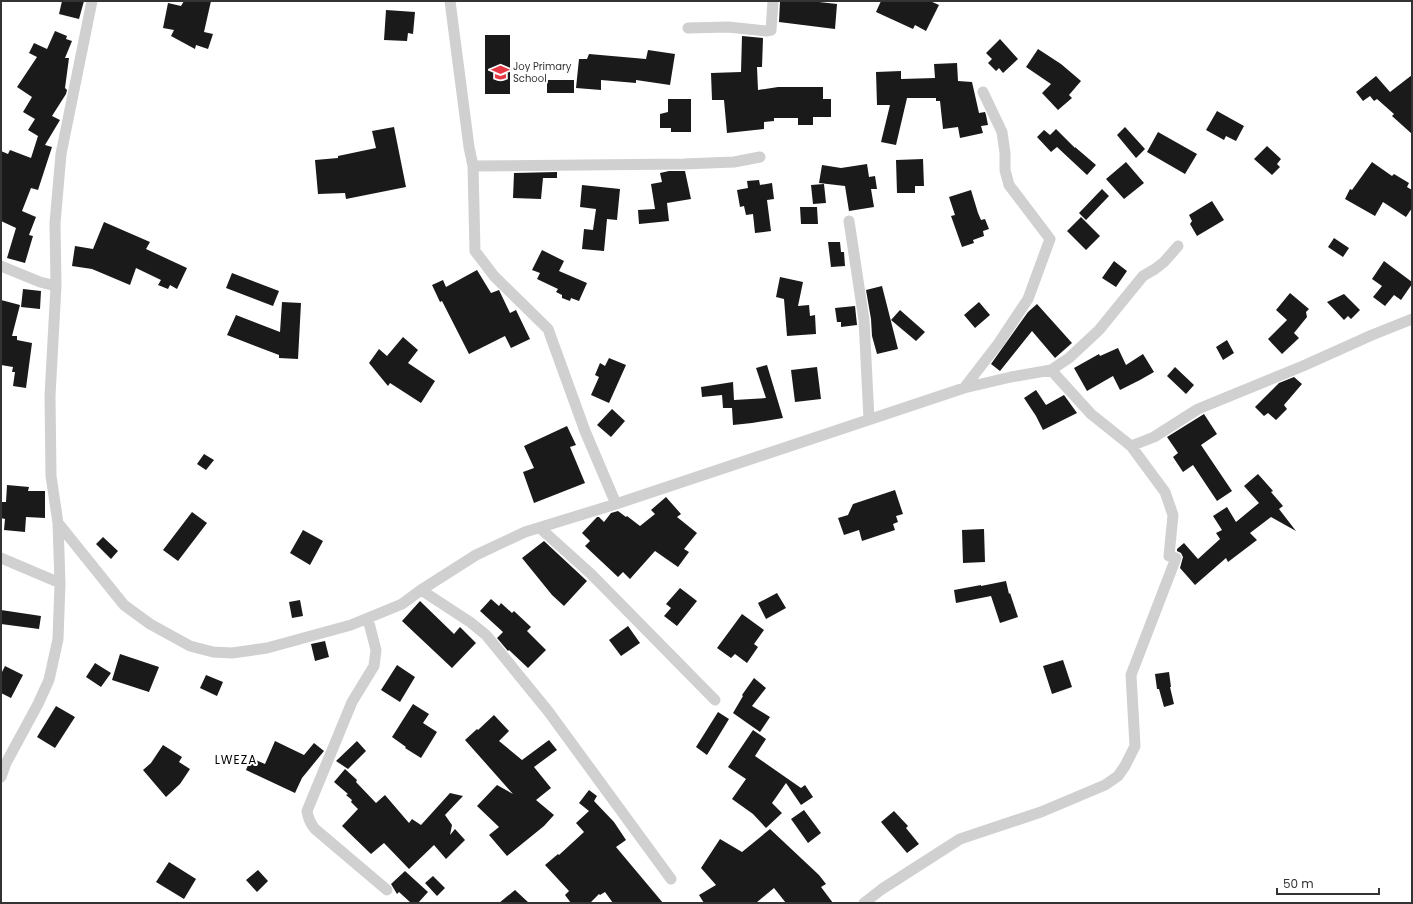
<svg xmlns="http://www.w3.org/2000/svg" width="1413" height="904" font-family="Poppins,sans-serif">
	<rect width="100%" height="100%" fill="#fff"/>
	<path fill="#1a1a1a" d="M62,1h22l-5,18 -20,-5z
		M184,1h27l-7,31 9,2 -5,15 -12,-4 -1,4 -24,-13 3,-6 -11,-2 5,-25 13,3z
		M780,1h30l27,3 -2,25 -56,-7z
		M881,1h49l9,4 -13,26 -11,-6 -2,4 -37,-17z
		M386,10l29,2 -2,22 -5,-1 -1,8 -23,-1z
		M55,31l12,5 -1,3 6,2 -7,17h4l-4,30 2,2 -1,4 -14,22 8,4 -15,25 7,2 -14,43 -7,-2 -9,23 14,6 -7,18 4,1 -8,27 -18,-5 9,-30 -15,-7v-70l7,3 2,-4 21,8 7,-22 -10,-6 7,-11 -12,-7 9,-15 -15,-10 20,-30 -8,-4 5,-10 13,6z
		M485,35h25v59h-25z
		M742,36l21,2 -1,29h-5l1,23 20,-3h45v12h8v18h-18v8h-15v-7h-24v3l-10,1v7l-37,4 -3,-33h-12l-1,-27 30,-1z
		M1000,39l18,20 -15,14 -4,-5 -3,3 -8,-8 4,-4 -6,-6z
		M1038,49l23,15 20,17 -12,14 3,3 -14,12 -16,-17 9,-9 -25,-17z
		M648,50l27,4 -5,31 -34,-5v3l-35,-3v10l-25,-2 3,-29h8l2,-5 57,5z
		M957,63l1,18 14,1 7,31 6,-1 1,3 2,10 -7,1 2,7 -23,5 -2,-11 -15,2 -3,-28h-4v-3h-29l-11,47 -15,-3 9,-37h-13l-1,-33 25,-1v8l34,-1 -1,-14z
		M1412,75v59l-20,-18 2,-2 -17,-15 -3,2 -4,-5 -7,5 -7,-9 20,-16 14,16z
		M547,80h27v13h-27z
		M668,99h23v33h-20v-4h-11v-14l8,-2z
		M1217,111l27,15 -8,15 -10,-5 -2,4 -18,-10z
		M394,127l12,60 -60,12 -1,-6 -27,1 -3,-34 23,-2v-2l38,-8 -4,-17z
		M1125,127l20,22 -9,9 -19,-23z
		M1056,129l19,19v-1l21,18 -9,10 -30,-28 -6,5 -14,-15 7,-7 6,5z
		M1158,132l39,22 -12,20 -38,-22z
		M1267,146l14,13 -4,5 3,3 -8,8 -18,-16z
		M923,159l1,27h-9v7h-18l-1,-33z
		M1126,162l18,21 -20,16 -18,-20z
		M1372,162l20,14 2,-2 15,9 -2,4 5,3v18l-6,9 -23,-15 -8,14 -30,-17 5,-10 2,1z
		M867,164l2,13 6,-1 2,13h-6l3,18 -25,4 -4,-25 -26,-3 3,-18 19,3z
		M669,171h16l6,28 -24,4 2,18 -30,3 -1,-14 17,-1 -4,-25 11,-2 -2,-9z
		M557,172v6h-14l-2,21 -28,-1 1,-25z
		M759,180l1,5 12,-2 2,16 -7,1 4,31 -16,2 -2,-19 -7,1 -2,-9 -4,1 -3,-17 11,-2 -1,-7z
		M824,184l2,19 -13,1 -2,-19z
		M582,185l38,4 -3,31 -10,-1 -3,32 -22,-2 2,-20 9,1 3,-21 -16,-2z
		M1102,189l7,7 -23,24 -7,-7z
		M971,190l7,23 3,7 4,-1 4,10 -6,2 1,5 -11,4 1,3 -12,4 -11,-31 4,-1 -6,-18z
		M1212,201l12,19 -27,16 -7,-12 2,-3 -3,-6z
		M800,207h17l1,17h-17z
		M1081,217l19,19 -14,14 -19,-19z
		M104,222l46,20 -4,7 41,19 -10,21 -7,-4 -2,4 -10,-4 3,-5 -25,-12 -6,17 -38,-16 -20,-3 3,-20 18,3z
		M1334,238l15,10 -6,9 -15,-10z
		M828,242h12l1,10h3l1,14 -14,1z
		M542,250l22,11 -5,10 28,12 -8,18 -8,-3 -1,3 -8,-3v-3l-6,-3 2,-3 -21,-10 3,-6 -8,-3z
		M1114,261l13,10 -11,16 -14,-9z
		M1384,261l28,21v2l-11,16 -7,-5 -9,11 -12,-9 9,-11 -10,-7z
		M477,270l14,23 8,-3 11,23 6,-3 14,29 -19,9 -6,-12 -36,18 -27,-53 -2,1 -8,-17 11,-5 3,7z
		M232,273l47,18 -6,15 -47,-18z
		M780,277l23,5 -5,24 11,-1 1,11 5,-1 1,19 -29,2 -3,-37 -8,-2z
		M882,286l16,63 -21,5 -5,-18 -1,-17 -5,-29z
		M23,289l18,2 -1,18 -19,-2z
		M1290,293l19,16 -3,3 1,5 -13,16 5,5 -17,16 -14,-15 19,-19 -11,-10z
		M1344,294l16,16 -9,9 -3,-3 -4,4 -17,-18z
		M1,300l19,5 -8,31h5v4l15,3 -6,45 -13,-2 2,-14h-3l1,-5 -12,-2z
		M282,302l19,1 -3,56 -19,-1v-3l-52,-20 9,-20 44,17z
		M979,302l11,13 -15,13 -11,-13z
		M1037,304l35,39 -17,15 -23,-27 -32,40 -9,-7 37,-52z
		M855,306l2,19 -16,2v-5h-4l-2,-14z
		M900,310l25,22 -9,9 -25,-21z
		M403,337l15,13 -10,13 27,18 -14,22 -31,-20 -2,3 -19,-23 10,-14 8,7z
		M1227,340l7,13 -11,7 -7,-13z
		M1118,348l8,17 17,-11 11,18 -14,8 -20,10 -7,-14 -26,15 -13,-23 25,-14 1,2z
		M609,358l17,7 -17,38 -18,-8 8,-18 -4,-2 5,-12 5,3z
		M767,365l16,53 -31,5 -19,2 -1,-17h-9l-1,-13 -20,2 -1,-10 32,-5 1,18 32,-2 -10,-30z
		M817,367l4,32 -26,3 -4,-32z
		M1175,367l19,18 -8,9 -19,-18z
		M1294,377l8,7 -18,21 3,4 -11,11 -8,-7 -4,3 -9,-9 24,-24z
		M1036,390l10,15 18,-10 13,18 -34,17 -7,-14 -12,-18z
		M612,409l13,12 -14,16 -14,-12z
		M1204,414l13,20 -16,11 31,46 -15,10 -24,-36 -10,7 -10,-15 5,-4 -11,-16z
		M567,426l9,19 -6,2 15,36 -51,20 -11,-31 11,-4 -10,-22z
		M204,454l10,6 -8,10 -9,-6z
		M1258,474l15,17 -2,1 12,14 -4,3 17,22 -25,-14 -21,16 7,7 -29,22 -2,-4 -31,27 -15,-17 3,-11 -2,-4 -4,-2v-2l7,-6 14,16 22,-20 -4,-6 6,-3 -9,-14 14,-9 9,15 23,-19 -15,-17z
		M7,485l22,2 -1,4h17v27l-19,-1 -1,15 -21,-2 1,-11 -4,-1v-16h5z
		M895,490l8,24 -7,2 2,6 -5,2 2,6 -33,11 -3,-11 -15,5 -6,-17 10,-3 5,-11z
		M666,497l15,17 -4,3 20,16 -13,16 5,3 -11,15 -23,-16 -25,28 -7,-7 -5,5 -33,-31 5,-5 -8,-8 15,-16h2l5,5 7,-9 7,-2 8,6 1,-1 13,10 15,-12 -4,-4z
		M192,512l15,11 -29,38 -15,-11z
		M984,529l1,33 -22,1 -1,-33z
		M303,530l20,11 -13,24 -20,-12z
		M103,537l15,14 -7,8 -15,-15z
		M544,541l43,40 -23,25 -12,-11 -30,-37z
		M1006,581l3,13 1,-1 8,24 -18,6 -9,-27 -35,7 -2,-13 27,-5v1z
		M680,588l17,13 -20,25 -13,-10 7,-8 -5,-4z
		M777,593l9,15 -20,11 -8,-16z
		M491,599l8,7 2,-3 11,10 2,-2 17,16 -4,4 19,19 -18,18 -19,-18 -1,1 -11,-13 6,-6 -23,-21z
		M300,600l3,16 -11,2 -3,-16z
		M420,601l34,33 6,-7 16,16 -24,25 -50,-47z
		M1,610l40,6 -2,13 -38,-5z
		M742,614l22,16 -10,14 4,3 -11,16 -12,-9 -4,4 -14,-10z
		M628,626l12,17 -19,13 -12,-16z
		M325,641l4,16 -14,4 -4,-17z
		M120,654l39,13 -10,25 -37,-12z
		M1063,660l9,27 -20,7 -9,-28z
		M95,663l16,10 -10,14 -15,-10z
		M397,665l18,12 -15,25 -19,-12z
		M5,666l18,9 -12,23 -10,-5v-19z
		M1169,672l2,15h-1l4,17 -10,3 -5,-18h-2l-2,-15z
		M206,675l17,7 -6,14 -17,-8z
		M754,678l12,10 -14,18 18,11 -10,15 -27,-19 10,-17 -1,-1z
		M413,704l16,10 -6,9 14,9 -16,26 -16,-10 1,-1 -14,-10z
		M56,706l19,11 -20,31 -18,-11z
		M718,712l11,7 -22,36 -11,-8z
		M494,715l15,16 -10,10 23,19 27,-20 8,10 -23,17 17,21 -15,12 18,15 -10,11 -37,30 -18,-21 10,-8 -22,-21 20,-21 16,9 -48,-54 12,-11 1,1z
		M753,730l13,9 -11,17 46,32 4,-3 8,12 -12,8 -15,-22 -14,20 10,10 -16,15 -13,-14 -21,-15 14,-20 -18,-12z
		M275,741l29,14 10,-12 10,8 -22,27 -7,15 -49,-23 5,-12 14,6z
		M357,741l9,10 -18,18 -12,-8z
		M163,745l19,12 -3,5 11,7 -10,15 -14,13 -23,-27 8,-7z
		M345,769l12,11 -1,2 20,21 9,-8 24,28 3,-4 9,6 29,-32 13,3 -18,19 7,10 -2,10 5,-6 10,11 -19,19 -12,-14 -25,24 -25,-26 -13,11 -29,-28 16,-17 -7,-7 1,-2 -6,-5 2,-1 -14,-12z
		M589,790l8,6 -3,5 20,21 12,18 -10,7 47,56h-50l-8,-11 -5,3 -1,-1 -9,9h-19l-6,-8 4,-4 -24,-26 13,-11 1,1 25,-23 -8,-9 13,-12 -10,-8z
		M804,810l17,23 -13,10 -17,-24z
		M894,811l14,15 -2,2 13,16 -12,9 -26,-31z
		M770,829l49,46 7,9 -5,3 12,16h-47l-12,-15 -18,15h-52l-5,-8 17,-10 -15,-17 19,-29 22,13z
		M169,862l27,17 -12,20 -28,-17z
		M258,870l10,11 -11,11 -11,-12z
		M405,871l23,21 -10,11h-7l-12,-11 -2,2 -6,-10z
		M433,876l12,12 -8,8 -12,-13z
		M515,890l14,13h-30z"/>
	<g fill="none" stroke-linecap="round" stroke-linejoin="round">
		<path stroke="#d0d0d0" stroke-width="11" d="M450,1l19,146 4,19 2,85 19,25 54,53 37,102 31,73
			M688,28l40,-1 38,4 5,-1 2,-29
			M473,166l211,-2 50,-2 26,-5
			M849,221l15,99 5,99
			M1,266l39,16 16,4
			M964,388l34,-44 30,-45 22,-60 -41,-54 -4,-15v-17l-3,-21 -19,-40
			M1131,446l23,-9 44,-28 105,-43 69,-31 40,-16
			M58,523l66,82 26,19 40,22 23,6 19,1 35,-5 84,-23 51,-21 19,-14 55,-35 49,-23 91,-28 348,-116 47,-11 40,-7 18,-12 30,-28 44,-54 12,-7 9,-7 14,-16
			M540,528l51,46 124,126
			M1,558l59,25
			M421,590l49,32 16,13 62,76 123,168
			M368,619l8,31 -2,16 -22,36 -45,109c1,8 3,12 8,18l72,61
			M1,777l5,-14 32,-59 11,-24 9,-41 2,-56 -2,-60 -7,-47 -1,-80 6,-110 -1,-63 6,-69 31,-153
			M864,903l18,-14 78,-50 81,-27 64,-27 13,-9 7,-10 10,-20 -4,-71 45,-117 -7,-2 4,-41 -8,-23 -34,-46 -40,-32 -40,-44"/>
	</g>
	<defs>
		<symbol id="school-bare" viewBox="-9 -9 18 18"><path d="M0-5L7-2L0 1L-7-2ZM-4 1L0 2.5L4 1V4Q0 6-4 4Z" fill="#e63946" stroke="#fff" stroke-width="2.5" paint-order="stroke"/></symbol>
	</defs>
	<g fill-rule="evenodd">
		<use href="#school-bare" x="488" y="60" width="25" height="25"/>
	</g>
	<g text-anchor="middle" stroke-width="4" stroke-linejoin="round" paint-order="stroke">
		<g font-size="10" fill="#333" stroke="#fff" text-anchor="start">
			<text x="513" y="70">Joy Primary<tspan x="513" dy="12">School</tspan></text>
		</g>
		<g font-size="12" letter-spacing="1" fill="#000" stroke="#fff">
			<text x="236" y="764">LWEZA</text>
		</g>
	</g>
	<rect width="1413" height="904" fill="none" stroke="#333333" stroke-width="4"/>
	<path d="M1277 888v6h102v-6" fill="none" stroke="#333333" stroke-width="2"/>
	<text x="1283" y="888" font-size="12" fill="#333333" stroke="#ffffff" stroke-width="3" paint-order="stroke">50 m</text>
</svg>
